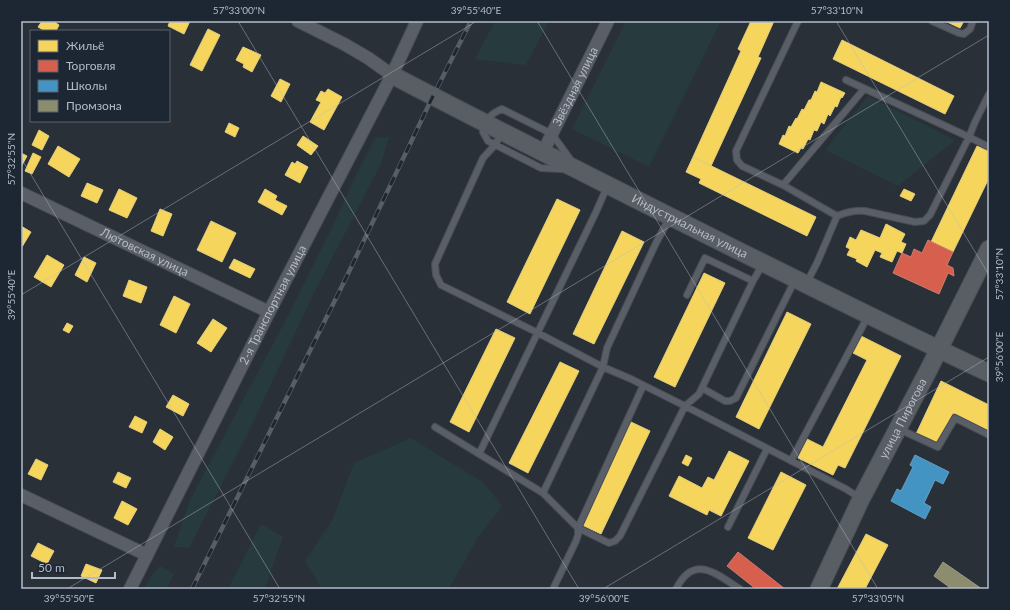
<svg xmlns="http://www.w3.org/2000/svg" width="1010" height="610" font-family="Lato,sans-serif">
	<rect width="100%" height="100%" fill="#2a3038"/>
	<path fill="#273a3e" d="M495,21h54l-23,44 -51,-6z
		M626,21h95l-72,146 -77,-38z
		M868,96l87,44 -57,46 -73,-36z
		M389,137l-8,27 -70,135 -64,136 -58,113 -15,-1 16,-47 102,-192 43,-87 20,-44 20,-39z
		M411,438l73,45 18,23 -25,33 -28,50h-127l-17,-28 28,-42 21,-56z
		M261,524l22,13 -18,51v1h-37z
		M160,566l14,8 -7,15h-23l7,-13z"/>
	<path fill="#f6d55c" stroke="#e2ce7d" d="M42,21h11l6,4 -3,6h-11l-7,-4z
		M170,21h20l-6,13 -16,-8z
		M751,21h23l-16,36 3,1 -50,108 -18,-9 48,-106 -3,-2z
		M945,21h19l-4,7z
		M208,29l12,6 -18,36 -12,-6z
		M842,40l112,56 -9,18 -112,-55z
		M243,47l18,8 -9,17 -9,-5 1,-3 -8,-4z
		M280,79l10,5 -9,18 -10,-6z
		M821,82l24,11 -3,5 -1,-1 -4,10 -2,-1 -5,10 -2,-2 -4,10 -3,-2 -4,9 -3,-1 -4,10 -2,-1 -5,10 -2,-1 -3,5 -19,-9 4,-9 2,1 4,-10 2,1 5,-9 1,1 5,-10 2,1 5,-10h2l4,-9 2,1z
		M328,89l14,8 -18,33 -14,-8 11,-20 -5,-2 5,-9 4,2z
		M229,123l10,5 -4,9 -10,-5z
		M39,130l10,6 -7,14 -10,-5z
		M303,136l15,10 -7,9 -14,-10z
		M58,146l22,13 -11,18 -21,-13z
		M977,146l12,5v27l-36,74 -22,-10z
		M21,153l6,3 -6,11z
		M33,153l8,4 -9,17 -7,-3z
		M693,157l123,60 -9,19 -108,-53 2,-4 -15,-7z
		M297,161l11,6 -8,16 -15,-8 7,-13 3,2z
		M87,183l16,7 -6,13 -16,-7z
		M119,189l18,9 -10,20 -18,-8z
		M265,189l12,7 -2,4 12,6 -5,9 -24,-13z
		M904,189l11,5 -4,7 -11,-5z
		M557,199l23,11 -50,104 -23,-12z
		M160,209l12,5 -9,22 -12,-5z
		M211,221l25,12 -14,29 -25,-12z
		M886,224l19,10 -4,8 5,2 -4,9 -5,-2 -5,11 -12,-5 2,-4 -7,-3 -8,17 -11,-6 1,-2 -10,-4 3,-6 -4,-2 4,-10 6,3 5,-10 19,8z
		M21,226l10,6 -9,15 -1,-1z
		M622,231l22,11 -50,102 -21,-10z
		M47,255l17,10 -13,22 -17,-10z
		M84,257l12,6 -9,19 -12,-7z
		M234,259l21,10 -5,9 -21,-10z
		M704,273l21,10 -50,104 -21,-10z
		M129,280l18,7 -6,16 -18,-7z
		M174,296l16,8 -14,29 -16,-8z
		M787,312l24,12 -52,105 -23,-12z
		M213,319l14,9 -16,24 -14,-9z
		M67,323l6,3 -4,7 -6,-3z
		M496,329l19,9 -46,94 -19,-10z
		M861,336l40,20 -56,112 -7,-3 -5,10 -35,-17 9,-19 16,8 44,-87 -14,-7z
		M560,362l19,9 -51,102 -19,-10z
		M941,381l48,24v26l-36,-18 -16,32 -21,-11z
		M173,395l16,9 -6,12 -17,-9z
		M135,416l12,6 -5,11 -13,-6z
		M631,422l19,9 -49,103 -19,-9z
		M160,429l13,8 -8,13 -12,-8z
		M729,451l20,10 -28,55 -12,-6 -2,5 -38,-19 10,-20 23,12 6,-11 6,3z
		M686,455l6,3 -4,8 -6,-3z
		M36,459l12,6 -7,15 -13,-6z
		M118,472l13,6 -5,10 -13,-6z
		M781,472l25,13 -33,65 -25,-12z
		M122,501l15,8 -9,16 -14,-7z
		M866,534l22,11 -23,44h-28z
		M38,543l16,8 -7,13 -16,-8z
		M86,564l16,6 -6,13 -15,-7z"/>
	<path fill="#d6604d" stroke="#cc7c72" d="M928,240l25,12 -6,13 6,3 1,8 -6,-3 -9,21 -46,-21 9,-20 9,4 3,-8 8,4z
		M738,552l47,37h-29l-29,-23z"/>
	<path fill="#4393c3" stroke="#659fc5" d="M915,455l34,17 -6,12 -8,-4 -11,23 7,4 -6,12 -34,-18 6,-12 4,2 12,-24 -3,-2z"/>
	<path fill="#8c8c6e" stroke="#989a89" d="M943,562l39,27h-30l-18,-13z"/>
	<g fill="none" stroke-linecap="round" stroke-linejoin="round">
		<defs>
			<path id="lane" d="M798,21l-62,130 1,9 5,6 41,19 54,31
				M932,21l27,12 5,1 6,-5 3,-8
				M846,80l123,57 6,-15 14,-28
				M502,109l50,25 26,36 -37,-2 -53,-27 -5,-9c2,-12 7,-18 19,-23z
				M502,133l-7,12 -12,13 -48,106 1,11 5,10 97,48 65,34 28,12 54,27 161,83 14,9
				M783,185l81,-96
				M807,282l10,-19 20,-47c10,-4 18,-6 28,-5l50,11 9,-1 6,-6 39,-78 20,10
				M687,295l18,-37 48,23
				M702,388l23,13h5l6,-3 59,-118
				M435,427l108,66 35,35 31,15 6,-2 5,-5 65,-130 14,-12 54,-113 10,-17
				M899,429l39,18 17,-29 34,17
				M479,454l117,-242 11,-25
				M791,461l77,-145
				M543,493l60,-126 4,-19 49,-105 14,-26
				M728,527l39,-78
				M553,589l23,-48 2,-6v-7l65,-142
				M676,589c18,-36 40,-15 64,0"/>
			<g id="street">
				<path d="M298,21l46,23 24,14 24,17"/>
				<path id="s1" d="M543,152l65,-131"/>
				<path id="s2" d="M21,193l248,119"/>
				<path d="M21,495l126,60"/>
				<path id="s3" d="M130,589l139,-277 123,-237 25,-54"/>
			</g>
			<g id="secondary">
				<path id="s4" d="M392,75c115,60 231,118 347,176 83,41 166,83 250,122"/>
				<path id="s5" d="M819,589l42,-90 67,-128 61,-122"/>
			</g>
		</defs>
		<use href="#lane" stroke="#484c53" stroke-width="8"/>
		<use href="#street" stroke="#484c53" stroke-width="14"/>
		<use href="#secondary" stroke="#484c53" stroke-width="19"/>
		<use href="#lane" stroke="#5a5e66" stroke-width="6"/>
		<use href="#street" stroke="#5a5e66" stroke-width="12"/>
		<use href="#secondary" stroke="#595d64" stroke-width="17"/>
		<defs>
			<path id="rail" d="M192,589l153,-309 88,-184 38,-75"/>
		</defs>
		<use href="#rail" stroke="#595d64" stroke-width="4.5"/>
		<use href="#rail" stroke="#1d2633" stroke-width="3" stroke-dasharray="9" stroke-linecap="butt"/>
	</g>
	<path fill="none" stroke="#b4bcc9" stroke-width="1" stroke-opacity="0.45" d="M238,21l341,568M537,21l341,568M836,21l153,254M21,158l259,431M21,295l456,-274M67,589l922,-554M603,589l386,-232"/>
	<g text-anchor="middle" stroke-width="4" stroke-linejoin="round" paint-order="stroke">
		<g font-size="12" fill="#b4bcc9" stroke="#1d2633">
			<text dy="4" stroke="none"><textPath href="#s1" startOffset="73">Звёздная улица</textPath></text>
			<text dy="4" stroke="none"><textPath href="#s4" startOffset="334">Индустриальная улица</textPath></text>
			<text dy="4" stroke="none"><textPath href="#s2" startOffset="137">Лютовская улица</textPath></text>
			<text dy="4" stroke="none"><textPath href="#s3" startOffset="318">2-я Транспортная улица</textPath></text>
			<text dy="4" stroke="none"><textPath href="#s5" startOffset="190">улица Пирогова</textPath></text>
		</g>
	</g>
	<rect width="1010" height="610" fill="none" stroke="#1d2633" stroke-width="44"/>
	<rect x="30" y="30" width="140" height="92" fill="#1d2633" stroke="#59626f"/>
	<rect x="38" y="40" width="20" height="12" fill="#f6d55c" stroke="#59626f"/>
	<text x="66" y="50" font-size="12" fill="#b4bcc9">Жильё</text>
	<rect x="38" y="60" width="20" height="12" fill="#d6604d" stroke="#59626f"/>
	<text x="66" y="70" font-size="12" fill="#b4bcc9">Торговля</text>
	<rect x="38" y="80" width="20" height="12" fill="#4393c3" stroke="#59626f"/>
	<text x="66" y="90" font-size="12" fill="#b4bcc9">Школы</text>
	<rect x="38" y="100" width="20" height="12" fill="#8c8c6e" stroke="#59626f"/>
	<text x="66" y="110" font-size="12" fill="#b4bcc9">Промзона</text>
	<path d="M32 572v6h83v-6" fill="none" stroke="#b4bcc9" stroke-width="2"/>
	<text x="38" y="572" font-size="12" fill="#b4bcc9" stroke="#1d2633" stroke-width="3" paint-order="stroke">50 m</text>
	<rect x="22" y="22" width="966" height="566" fill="none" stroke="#b4bcc9" stroke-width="1.5"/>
	<g font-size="10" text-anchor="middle" fill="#b4bcc9">
		<text x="239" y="14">57°33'00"N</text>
		<text x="476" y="14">39°55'40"E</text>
		<text x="837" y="14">57°33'10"N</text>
		<text transform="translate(11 159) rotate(-90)" y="4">57°32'55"N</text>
		<text transform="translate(999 274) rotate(-90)" y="4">57°33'10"N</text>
		<text transform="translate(11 295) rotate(-90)" y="4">39°55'40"E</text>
		<text transform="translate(999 357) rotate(-90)" y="4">39°56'00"E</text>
		<text x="69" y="602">39°55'50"E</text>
		<text x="279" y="602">57°32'55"N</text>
		<text x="604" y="602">39°56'00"E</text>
		<text x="878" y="602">57°33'05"N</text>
	</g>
</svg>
